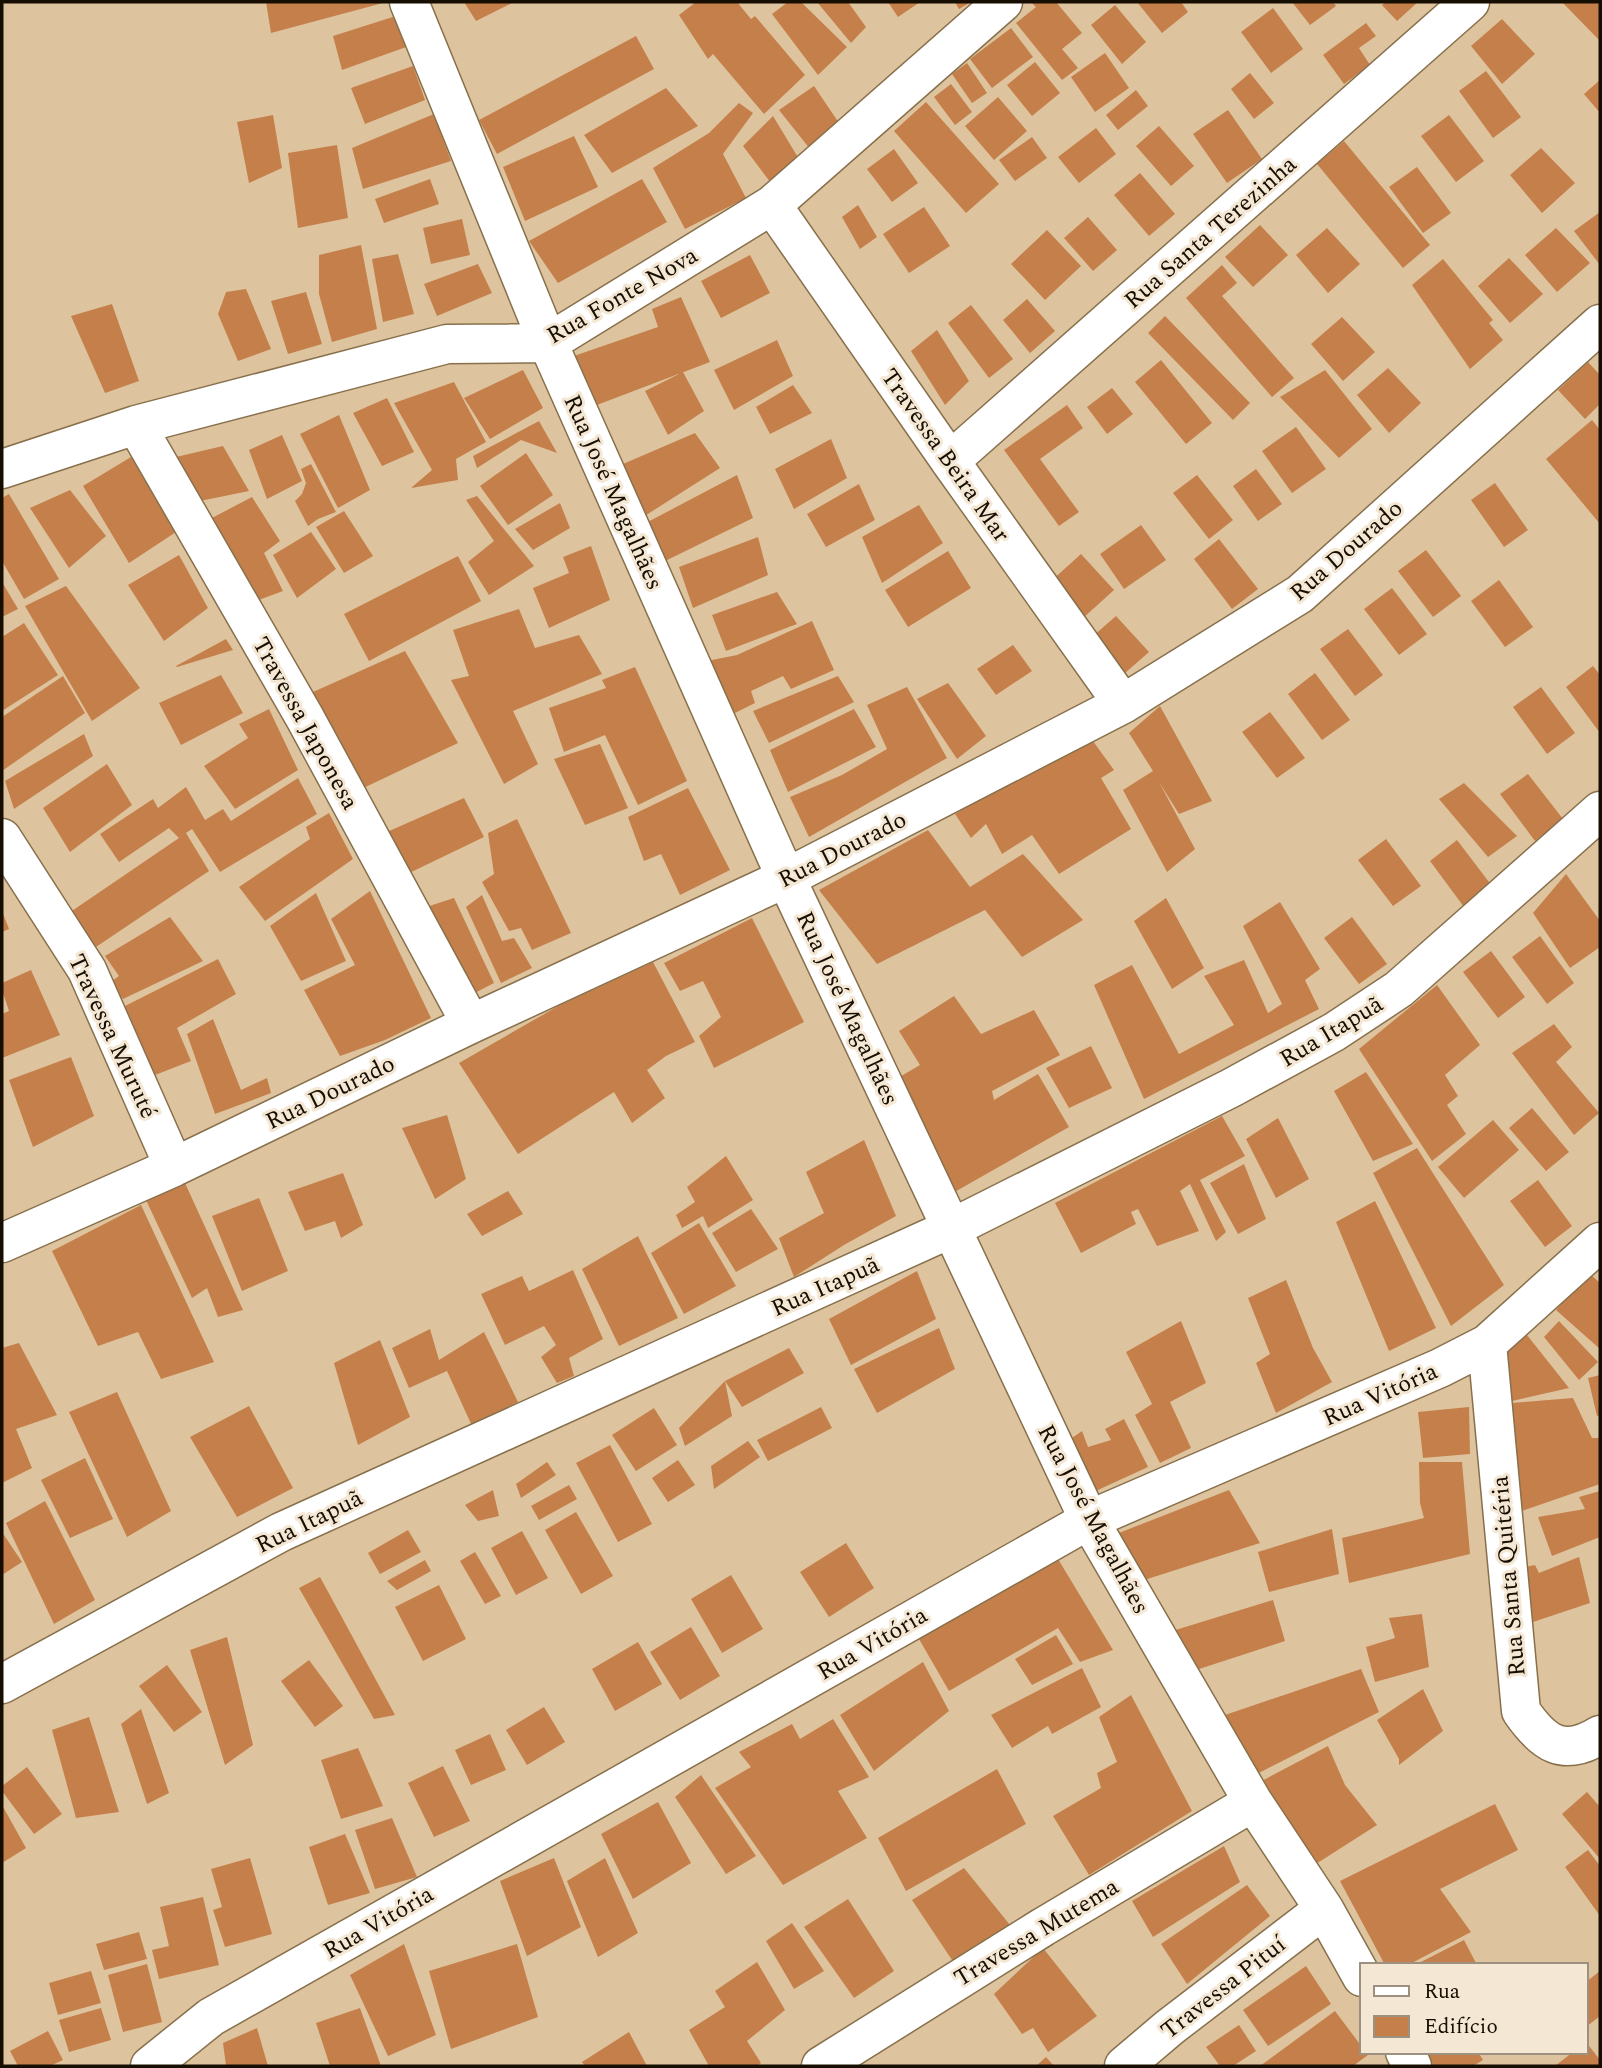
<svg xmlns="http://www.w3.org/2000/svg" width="1602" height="2068" font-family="Spectral,serif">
	<rect width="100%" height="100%" fill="#dec49e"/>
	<path fill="#c57f4a" d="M266,2h117v1l-112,30z
		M464,2h50l-38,19z
		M696,2h41l14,17 4,-3 50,59 -41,39 -51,-60 -5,5 -29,-44z
		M788,2h13l46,45 -29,28 -46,-61z
		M817,2h31l18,25 -15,16z
		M888,2h32l-22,15z
		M955,2h16l-12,7z
		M1031,2h25l26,31 -20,16 16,19 -16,12 -46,-57 20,-16z
		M1137,2h44l7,10 -26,21z
		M1292,2h41l3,4 -26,19z
		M1386,2h32l-21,19 -15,-16z
		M1562,2h38v39z
		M1115,5l31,37 -24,22 -31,-39z
		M1273,8l30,41 -32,24 -30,-41z
		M399,15l10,31 -67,24 -9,-34z
		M1502,19l33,35 -33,30 -31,-38z
		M1366,23l10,13 -17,12 11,17 -26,19 -21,-29z
		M1011,28l22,29 -41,31 -22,-29z
		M636,36l18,33 -157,85 -18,-34z
		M1105,53l24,35 -34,24 -24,-35z
		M1035,62l25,31 -28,23 -25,-31z
		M967,63l20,30 -15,10 -20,-29z
		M413,66l12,34 -60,24 -14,-36z
		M1486,71l35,46 -28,21 -34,-47z
		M1250,73l24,30 -20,16 -23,-30z
		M1600,80v33l-16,-19z
		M951,84l21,28 -17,13 -21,-28z
		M814,86l25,37 -25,31 -35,-44z
		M666,88l32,38 -86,47 -28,-38z
		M1136,90l12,16 -30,24 -12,-15z
		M998,97l29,34 -33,29 -29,-34z
		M926,102l73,82 -33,29 -72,-82z
		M739,103l14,10 -30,41 23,44 -61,31 -32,-61 56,-35z
		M1228,110l34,49 -35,24 -34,-49z
		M434,114l17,47 -88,28 -11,-41z
		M273,115l9,53 -33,15 -12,-61z
		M1449,115l35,46 -28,21 -35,-46z
		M773,116l29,48 -28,23 -31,-41z
		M1159,126l35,40 -23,20 -35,-40z
		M1096,128l20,26 -37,29 -21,-26z
		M574,136l24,51 -73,34 -22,-54z
		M1032,137l15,21 -32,23 -16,-21z
		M1344,141l86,104 -27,23 -86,-104z
		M337,145l11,73 -50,10 -10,-75z
		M1541,148l34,35 -33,30 -32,-38z
		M894,149l24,34 -26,19 -25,-33z
		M1417,167l34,46 -28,20 -34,-46z
		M1140,173l35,41 -26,22 -35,-41z
		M430,179l9,25 -55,19 -9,-24z
		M642,179l25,43 -109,61 -29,-42z
		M858,205l19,32 -17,12 -18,-32z
		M924,207l26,39 -41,27 -26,-39z
		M1600,212v53l-26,-34z
		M1088,217l29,33 -24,21 -29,-33z
		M462,219l8,36 -39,9 -8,-36z
		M1260,225l28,30 -35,32 -28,-30z
		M1327,228l33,36 -32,29 -32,-38z
		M1556,228l34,35 -33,29 -32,-37z
		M1047,230l34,36 -36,34 -34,-36z
		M361,245l16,84 -45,13 -13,-48v-39z
		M398,254l16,60 -31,8 -11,-63z
		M750,255l20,38 -49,25 -20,-37z
		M1509,258l34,36 -33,29 -32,-37z
		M1443,259l50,61 -4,3 14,17 -33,29 -58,-84z
		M478,264l14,29 -55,23 -13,-32z
		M1222,265l15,18 -15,13 72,82 -22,19 -86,-99z
		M246,289l25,60 -33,12 -20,-47 8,-22z
		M306,292l16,52 -34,10 -17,-53z
		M681,297l29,65 -121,46 -18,-51 87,-30 -6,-18z
		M1027,299l28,32 -25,22 -27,-33z
		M112,304l27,77 -34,12 -34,-77z
		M971,305l42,54 -24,19 -41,-55z
		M1165,316l85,87 -17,17 -85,-87z
		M1342,317l33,35 -32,29 -32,-37z
		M937,330l32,51 -24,24 -34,-54z
		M777,340l16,36 -59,34 -20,-40z
		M1161,360l51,63 -26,21 -51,-62z
		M1588,362l12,13v29l-15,15 -27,-29z
		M1388,368l33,35 -32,30 -32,-38z
		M523,370l20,38 -53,31 -26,-41z
		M1325,370l47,59 -33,29 -59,-61z
		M683,372l21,39 -36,24 -23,-44z
		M454,382l32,60 -30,17 2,21 -47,8 21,-18 -38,-67z
		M793,385l19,28 -42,21 -14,-27z
		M1112,388l21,26 -26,20 -20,-27z
		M387,398l27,54 -32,14 -29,-53z
		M1067,405l16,23 -43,31 39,53 -20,14 -55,-76z
		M339,415l31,75 -32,18 -38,-74z
		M1592,420l8,10v94l-54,-65z
		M539,421l18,32 -36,-13 -44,28 -4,-12z
		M1296,427l30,42 -34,24 -30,-42z
		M695,433l25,35 -80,51 -24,-52z
		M282,435l20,46 -35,18 -18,-49z
		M831,439l16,39 -53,31 -19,-40z
		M223,446l26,45 -49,10 -24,-44z
		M526,453l27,42 -45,30 -28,-39z
		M131,457l45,75 -47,31 -46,-77z
		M311,464l25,48 -18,7 -10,7 -13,-25 7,-7 4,-11 -5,-14z
		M1256,469l26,35 -24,17 -25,-35z
		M737,475l16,43 -92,45 -19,-38z
		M1197,475l36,45 -24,19 -36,-46z
		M1495,483l33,47 -24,17 -33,-47z
		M859,484l16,36 -49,27 -19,-33z
		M70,490l36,46 -37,32 -39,-60z
		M9,494l50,85 -35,20 -22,-38v-63z
		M477,496l57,70 -45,29 -21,-33 26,-21 -28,-41z
		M252,497l28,44 -16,12 19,38 -27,10 -46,-82z
		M560,503l10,25 -37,22 -18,-21z
		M919,505l24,38 -61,40 -20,-46z
		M344,511l29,45 -29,17 -28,-46z
		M1141,525l25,35 -42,29 -24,-35z
		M311,532l25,37 -39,29 -24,-43z
		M758,537l10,38 -75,33 -14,-41z
		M1219,539l39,50 -26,20 -38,-50z
		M591,546l19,54 -61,28 -16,-40 36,-15 -6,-16z
		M1426,550l35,46 -28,21 -35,-46z
		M948,551l23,37 -63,39 -23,-37z
		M1081,554l33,36 -32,29 -32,-37z
		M179,555l29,53 -44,33 -36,-56z
		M458,556l23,45 -112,60 -25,-47z
		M1499,580l34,47 -28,20 -34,-46z
		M2,582l16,27 -16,8z
		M66,586l74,102 -48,33 -67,-115z
		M1392,588l35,46 -28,21 -35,-46z
		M777,592l20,32 -71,27 -14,-36z
		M519,609l16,39 44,-13 23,39 -89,37 25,53 -34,20 -53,-104 18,-4 -16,-46z
		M1116,616l33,36 -33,29 -31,-38z
		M812,621l22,49 -43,19 -8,-13 -32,15 4,12 -30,15 -23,-56 35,-7z
		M24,623l34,52 -56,36v-74z
		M1348,629l35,46 -28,21 -35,-47z
		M226,639l7,11 -56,17 -1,-1z
		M1013,645l19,26 -36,24 -19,-26z
		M405,651l53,92 -103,49 -51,-96z
		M1593,666l7,9v58l-34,-46z
		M635,667l52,114 -49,24 -33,-70 -41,17 -15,-44 57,-20 -4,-8z
		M1315,673l35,47 -28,20 -34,-46z
		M221,675l22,38 -62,32 -22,-42z
		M63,676l22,37 -83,58v-54z
		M838,676l16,26 -85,41 -16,-32z
		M948,683l38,53 -29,23 -40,-60z
		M907,687l40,71 -138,79 -19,-40 52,-22 45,-26 -20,-44z
		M1541,687l34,46 -28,21 -34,-47z
		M1160,706l52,95 -33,13 -20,-32 36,67 -28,23 -44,-82 30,-19 -24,-38z
		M269,709l29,61 -63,39 -31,-43 44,-28 -9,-14z
		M854,709l22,38 -88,45 -18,-42z
		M1270,712l35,46 -28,20 -35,-46z
		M84,734l9,22 -79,53 -9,-28z
		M1090,737l24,33 -13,8 30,51 -72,45 -27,-39 -30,19 -16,-30 -15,14 -16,-24z
		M600,744l28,64 -43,17 -31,-66z
		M107,764l25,41 -62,47 -27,-44z
		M1528,774l35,45 -28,22 -35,-47z
		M298,778l19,36 -97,58 -28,-43 -6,4 23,38 -122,82 -24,-36 116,-79 -10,-10 -50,34 -19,-28 53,-35 5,9 28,-21 19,33 18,-11 8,12z
		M1464,783l53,53 -29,21 -49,-58z
		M688,788l42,82 -50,25 -19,-41 -17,7 -16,-44z
		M464,798l20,39 -83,40 -21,-42z
		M329,813l24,46 -88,62 -26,-34 71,-48 -4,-12z
		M517,819l54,114 -39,17 -11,-22 -12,3 -27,-49 12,-8 -6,-41z
		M928,830l42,57 53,-33 60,66 -61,37 -37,-47 -108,54 -58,-74z
		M1386,839l35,47 -28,20 -35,-46z
		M1457,840l35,46 -28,21 -34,-46z
		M1566,874l34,47v26l-30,21 -37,-55z
		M370,891l61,127 -46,22 -45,16 -36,-66 51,-25 -24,-46z
		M316,893l30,68 -45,20 -31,-55z
		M482,895l20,46 12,-3 18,30 -31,15 -35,-76z
		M454,898l40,85 -27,14 -50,-87z
		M1166,898l38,70 -32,21 -38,-68z
		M1280,902l40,67 -15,11 14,29 -175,90 -50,-114 38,-20 47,89 55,-29 -30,-49 40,-16 24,53 14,-9 -39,-78z
		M2,911l7,18 -7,3z
		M170,917l33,44 -80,38 -14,-16 10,-7 -14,-20z
		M1352,917l35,47 -28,20 -35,-46z
		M752,918l52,104 -90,46 -15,-32 22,-19 -18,-36 -23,10 -16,-28z
		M1540,936l34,47 -27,21 -35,-47z
		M1491,951l34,46 -27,21 -35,-46z
		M218,959l18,35 -59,34 14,33 -36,14 -30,-69z
		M653,962l42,80 -29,14 -19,14 18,28 -33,25 -18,-31 -96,62 -59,-91 101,-58z
		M31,970l29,65 -58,23v-44l7,-3 -7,-21v-7z
		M1437,985l43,60 -35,30 13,21 -11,9 19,29 -34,27 -73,-112z
		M954,996l27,38 53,-24 26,45 -68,36 2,9 44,-26 31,53 -118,67 -60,-112 29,-17 -21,-34z
		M213,1019l28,71 26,-12 4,15 -56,21 -28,-80z
		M1554,1024l18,23 -16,15 43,51 -25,22 -62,-82z
		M1091,1046l21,42 -43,20 -23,-40z
		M71,1057l23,59 -61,31 -24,-67z
		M1366,1072l47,72 -40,17 -39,-70z
		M1532,1108l37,44 -23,19 -37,-43z
		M447,1115l19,64 -31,20 -33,-71z
		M1222,1116l23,40 -45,24 26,52 -10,9 -26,-57 -10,7 19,40 -42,15 -19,-37 -7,3 5,12 -55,29 -26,-50z
		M1278,1118l31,61 -33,19 -30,-59z
		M1493,1120l26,30 -55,48 -26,-31z
		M864,1140l32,76 -52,29 -50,32 -15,-39 45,-25 -18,-41z
		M1417,1148l87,137 -53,41 -78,-153z
		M726,1156l27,44 -45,28 -5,-12 -21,12 -6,-13 19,-13 -8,-15z
		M1244,1164l22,55 -28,15 -28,-51z
		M343,1173l20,52 -22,13 -6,-17 -30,10 -17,-39z
		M1538,1180l34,46 -27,21 -35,-46z
		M185,1183l58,127 -25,7 -11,-29 -15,10 -46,-98z
		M508,1191l15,23 -41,22 -15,-22z
		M259,1198l29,73 -46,20 -30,-75z
		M1375,1201l61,127 -47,23 -53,-129z
		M141,1205l73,157 -53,17 -23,-47 -40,14 -46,-95z
		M751,1209l27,40 -42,23 -24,-39z
		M699,1223l37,63 -52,28 -33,-61z
		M638,1236l40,82 -59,28 -37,-77z
		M573,1270l30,69 -34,19 5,18 -17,7 -16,-26 15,-12 -12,-19 -39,19 -24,-51 41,-18 7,15z
		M917,1271l19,48 -85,46 -22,-46z
		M1589,1273l11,10v66l-44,-39z
		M1286,1280l27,68 19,34 -56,31 -20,-50 14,-9 -22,-56z
		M1181,1321l25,62 -36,19 21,46 -31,15 -25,-48 17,-11 -26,-52z
		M1559,1321l39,41 -19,18 -35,-43z
		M939,1328l16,41 -78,44 -23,-44z
		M430,1329l9,31 45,-28 34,70 -46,24 -25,-55 -38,17 -17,-40z
		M1527,1335l42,53 -61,14 -15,-38z
		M380,1340l30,77 -52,28 -24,-82z
		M19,1343l38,72 -41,14 16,39 -30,15v-135z
		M789,1348l15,25 -62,34 -17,-26z
		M1600,1375v40l-3,1 -9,-38z
		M725,1381l7,35 -47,30 -6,-18z
		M117,1392l54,119 -44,26 -58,-125z
		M1573,1398l19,40h8v46l-78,27 -23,-107z
		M249,1406l44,82 -56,29 -47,-80z
		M821,1407l11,21 -64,33 -11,-21z
		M1469,1407l1,47 -47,4 -5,-46z
		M654,1408l23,37 -41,26 -24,-36z
		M1124,1419l24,48 -61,28 -25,-50 20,-14 6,16 23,-7 -6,-11z
		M748,1441l12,16 -46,32 -3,-23z
		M610,1445l42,79 -34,18 -42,-79z
		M85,1458l28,61 -43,19 -29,-58z
		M678,1460l17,25 -27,17 -16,-24z
		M547,1462l9,13 -35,23 -5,-14z
		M1419,1462h43l8,92 -121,29 -7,-45 82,-20 -4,-15z
		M569,1485l8,14 -38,21 -8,-14z
		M493,1490l6,26 -21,5 -13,-16z
		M1229,1490l31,53 -122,39 -27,-46z
		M1600,1491v46l-48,19 -14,-39 47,-8 -6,-12z
		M45,1501l50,99 -41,24 -48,-101z
		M576,1512l37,64 -32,18 -36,-64z
		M1332,1529l7,45 -70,18 -11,-40z
		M408,1530l13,22 -41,22 -12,-21z
		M522,1531l26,47 -32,17 -25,-47z
		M2,1532l20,30 -20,13z
		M846,1543l28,45 -45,29 -29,-45z
		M475,1552l26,44 -16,8 -25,-43z
		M1579,1557l11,46 -69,23 -1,-58 15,-3 4,8z
		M1058,1559l55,91 -33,12 -22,-34 -109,63 -30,-52z
		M425,1560l6,11 -34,19 -10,-9z
		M731,1575l32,54 -41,24 -31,-54z
		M320,1577l75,138 -21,4 -75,-131z
		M439,1585l27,54 -43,22 -28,-54z
		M1273,1600l12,41 -95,31 -21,-40z
		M1422,1614l7,53 -54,15 -9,-35 29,-9 -6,-20z
		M691,1627l29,49 -40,24 -30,-48z
		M1056,1635l17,29 -41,21 -17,-26z
		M227,1637l26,108 -28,20 -35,-115z
		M638,1642l24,42 -47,27 -23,-42z
		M309,1660l34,46 -28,21 -34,-46z
		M923,1662l26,49 -75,60 -34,-56z
		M167,1665l35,47 -28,20 -35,-46z
		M1082,1668l19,39 -49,27 -4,-8 -36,22 -21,-33z
		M1361,1669l18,43 -130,66 -27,-62z
		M1423,1689l20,42 -44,34v-6l-22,-39z
		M1131,1695l61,116 -103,64 -36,-59 48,-28 -4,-15 20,-11 -18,-45z
		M544,1707l21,35 -38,23 -21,-35z
		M141,1709l28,84 -22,11 -26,-80z
		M89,1717l30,95 -43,6 -24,-88z
		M833,1719l36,58 -31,14 29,47 -84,47 -68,-97 36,-21 -12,-15 53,-28 8,15z
		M490,1734l16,36 -35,15 -16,-35z
		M1328,1746l17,39 32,40 -69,44 -52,-85z
		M358,1748l25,58 -42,13 -20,-59z
		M443,1766l27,55 -36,16 -26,-54z
		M27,1767l35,47 -28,20 -32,-43v-5z
		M997,1769l29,55 -120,67 -28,-53z
		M701,1775l55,81 -30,18 -51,-77z
		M1587,1792l13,15v52l-38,-45z
		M658,1802l33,61 -58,36 -32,-65z
		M1495,1804l23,46 -78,39 31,43 -63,33h-23l-45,-84z
		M2,1805l24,43 -24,15z
		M392,1818l25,59 -42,12 -20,-59z
		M345,1834l25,59 -42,12 -19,-58z
		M1224,1846l16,36 -87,55 -21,-36z
		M1588,1850l12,16v50l-35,-49z
		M250,1858l22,76 -47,13 -12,-37 9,-3 -11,-38z
		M554,1858l27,69 -54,29 -27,-75z
		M605,1858l33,75 -40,24 -31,-76z
		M964,1868l46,57 -54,41 -44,-66z
		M1247,1885l23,31 -83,68 -26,-40z
		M203,1897l16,68 -60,14 -7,-29 17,-4 -9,-39z
		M848,1899l46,72 -40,27 -50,-71z
		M792,1923l32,48 -30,18 -28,-48z
		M139,1932l8,27 -43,11 -8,-26z
		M1464,1940l13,25h-62z
		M404,1944l32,91 -48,21 -38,-81z
		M517,1944l21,73 -87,32 -22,-78z
		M1043,1948l54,68 -49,36 -15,-24 -11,6 -28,-40z
		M757,1962l28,48 -38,31 14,22 -4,3h-48l-20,-36 36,-23 -10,-16z
		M147,1964l15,58 -39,10 -15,-57z
		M1306,1966l25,38 -63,42 -25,-36z
		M91,1971l10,32 -43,12 -9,-32z
		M1600,1971v45l-14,11v-45z
		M101,2008l10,32 -42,12 -10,-32z
		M360,2008l21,58h-51l-14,-43z
		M1335,2011l27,36v5h4l2,3 -15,11h-93z
		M1239,2025l17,26 -23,15h-13l-14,-19z
		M257,2028l11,38h-42l-3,-23z
		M48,2031l15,29 -13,6h-32l-8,-15z
		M629,2032l18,34h-62l-3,-4z
		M1586,2042l14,18v6h-45l18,-14h13z
		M1418,2052h60l5,8 -10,6h-47z
		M1046,2057l8,9h-18z"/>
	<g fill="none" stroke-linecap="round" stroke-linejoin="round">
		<defs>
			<path id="minor" d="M409,2l139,341 238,535 303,642 164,282 71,107 38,68
				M772,205l178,256 173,243
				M136,425l169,293 166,306
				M950,461l520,-459
				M2,469l134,-44 311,-81 101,-1 224,-138 231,-203
				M2,838l85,132 87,197
				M2,1243l172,-76 297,-143 315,-146 337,-174 177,-110 300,-270
				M1487,1344l34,367c22,32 42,47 79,24
				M2,1684l279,-152 671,-304 279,-140 103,-56 65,-43 201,-178
				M1405,2052l7,14
				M150,2066l61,-49 878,-497 351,-152 47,-24 113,-102
				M821,2066l222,-139 210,-125
				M1124,2066l46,-39 154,-118"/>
		</defs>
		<use href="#minor" stroke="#88704c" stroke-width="41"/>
		<use href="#minor" stroke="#fff" stroke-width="38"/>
	</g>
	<g text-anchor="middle" stroke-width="6" stroke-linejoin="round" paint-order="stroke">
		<g font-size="24" fill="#170e02" stroke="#f4e7d4">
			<text transform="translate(1210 232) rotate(-41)" y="8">Rua Santa Terezinha</text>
			<text transform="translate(622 295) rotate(-30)" y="8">Rua Fonte Nova</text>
			<text transform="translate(946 455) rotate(55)" y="8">Travessa Beira Mar</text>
			<text transform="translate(614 492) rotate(66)" y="8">Rua José Magalhães</text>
			<text transform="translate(1346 550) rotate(-41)" y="8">Rua Dourado</text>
			<text transform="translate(306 723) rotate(61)" y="8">Travessa Japonesa</text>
			<text transform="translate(842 849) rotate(-27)" y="8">Rua Dourado</text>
			<text transform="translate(848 1008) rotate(65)" y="8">Rua José Magalhães</text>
			<text transform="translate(1331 1031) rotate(-31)" y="8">Rua Itapuã</text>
			<text transform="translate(113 1036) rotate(65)" y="8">Travessa Muruté</text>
			<text transform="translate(330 1092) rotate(-26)" y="8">Rua Dourado</text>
			<text transform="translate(825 1286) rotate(-24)" y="8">Rua Itapuã</text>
			<text transform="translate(1380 1394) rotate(-24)" y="8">Rua Vitória</text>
			<text transform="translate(1094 1519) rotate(62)" y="8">Rua José Magalhães</text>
			<text transform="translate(309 1521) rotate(-26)" y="8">Rua Itapuã</text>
			<text transform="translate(1508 1576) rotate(-95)" y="8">Rua Santa Quitéria</text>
			<text transform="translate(872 1643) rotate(-30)" y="8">Rua Vitória</text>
			<text transform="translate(378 1922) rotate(-30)" y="8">Rua Vitória</text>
			<text transform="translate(1036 1932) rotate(-31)" y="8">Travessa Mutema</text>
			<text transform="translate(1223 1987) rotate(-38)" y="8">Travessa Pituí</text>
		</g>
	</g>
	<rect width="1602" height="2068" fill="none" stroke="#170e02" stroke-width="7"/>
	<rect x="1360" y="1963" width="228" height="91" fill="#f4e7d4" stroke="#9c9080" stroke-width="2"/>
	<rect x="1374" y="1986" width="35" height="10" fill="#ffffff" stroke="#9c9080" stroke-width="2"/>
	<text x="1424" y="1998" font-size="21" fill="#170e02">Rua</text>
	<rect x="1374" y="2016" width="35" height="21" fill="#c57f4a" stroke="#9c9080" stroke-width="2"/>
	<text x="1424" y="2033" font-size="21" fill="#170e02">Edifício</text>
</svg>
